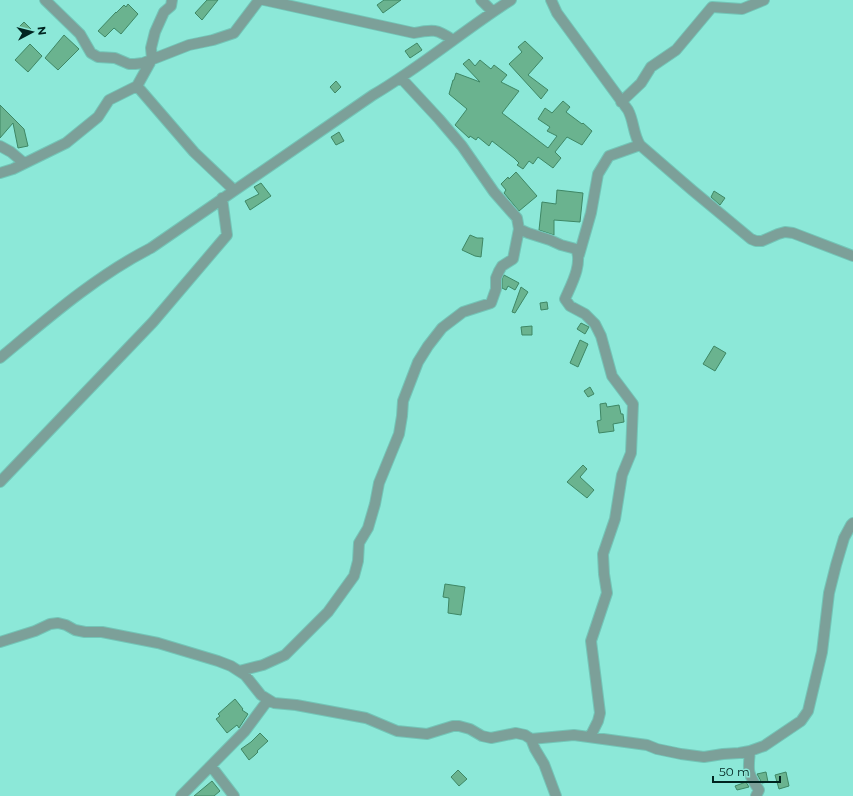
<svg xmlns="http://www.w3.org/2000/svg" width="853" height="796" font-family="Montserrat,sans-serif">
	<rect width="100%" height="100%" fill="#8ce8d8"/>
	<path fill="#6ab38f" stroke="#3e8765" d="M207,0h11l-16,20 -7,-7z
		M384,0h17l-18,13 -6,-8z
		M128,4l10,10 -17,20 -7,-6 -9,9 -7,-6 18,-19v1l8,-8 2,2z
		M24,22l7,7 -6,7 -8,-7z
		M64,35l15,14 -21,21 -13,-12z
		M525,41l18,17 -15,17 20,15 -7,9 -32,-35 13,-12 -4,-5z
		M417,43l5,7 -12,8 -5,-7z
		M30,44l12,12 -14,16 -13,-12z
		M469,59l6,7 5,-6 11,9 3,-4 13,10 -6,7 18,9 -17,22 46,35 9,-12 -10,-5 3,-4 -12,-8 7,-11 7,5 11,-12 7,6 -4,5 16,12 1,-1 9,8 -10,14 -15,-8 -12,15 6,6 -8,10 -15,-11 -5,7 -4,-3 -6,8 -6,-4 2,-2 -5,-5 -22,-17 -3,5 -11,-9 -2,3 -6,-4 -1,2 -14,-13 12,-16 -18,-15 4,-14h1l2,-7 24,9 -17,-18z
		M336,81l5,6 -6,6 -5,-6z
		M0,105l24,24 4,17 -10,2 -5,-25 -13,15z
		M339,132l5,9 -8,4 -5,-8z
		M516,172l21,24 -18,15 -15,-18 2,-3 -5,-6 7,-7 1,2z
		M261,183l10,13 -21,14 -5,-9 14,-7 -5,-7z
		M557,190l26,3 -3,29 -26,-2v15l-15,-5 3,-28 14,2z
		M714,191l11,7 -5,7 -9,-8z
		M470,235l7,3h6l-2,19 -6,-1 -13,-6z
		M504,275l15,8 -4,7 -7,-4 -2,4 -4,-2v-9z
		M521,287l7,5 -13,21 -3,-1z
		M547,302l1,7 -7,1 -1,-7z
		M581,323l8,4 -4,7 -8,-5z
		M532,326v9h-10l-1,-8z
		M580,340l8,4 -10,23 -8,-4z
		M714,346l12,7 -11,18 -12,-7z
		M590,387l4,7 -6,3 -4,-6z
		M606,403l1,4 12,-2 2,9h2l1,8 -11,2 1,7 -15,2 -2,-12 4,-1 -1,-16z
		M583,465l4,4 -7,8 14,13 -7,8 -20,-16z
		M445,584l20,3 -4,28 -13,-2 1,-15 -6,-1z
		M235,699l8,10 -1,1 6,4 -9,14 -2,-3 -10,8 -11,-14 4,-3 -2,-2z
		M260,733l8,8 -11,10 1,1 -3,3 -6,5 -8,-11 10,-7z
		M458,770l9,9 -8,7 -8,-9z
		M766,772l2,10 -6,1 -5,-9z
		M786,772l3,14 -10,3 -4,-14z
		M212,781l8,10 -6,5h-20z
		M746,782l3,5 -12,3 -2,-4z"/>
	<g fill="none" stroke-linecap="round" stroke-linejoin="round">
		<defs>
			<path id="minor" d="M45,0l35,34 11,19 7,4 17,1 14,6h6l8,-1 46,-18 24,-5 21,-7 25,-33
				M264,0l150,33c19,-4 23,-4 39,7
				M481,0l12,12
				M551,0l6,13 71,97c6,11 5,24 12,35l52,45 59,49 5,2h6l16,-7 7,-2 8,1 60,23
				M401,78l38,41 23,27 32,46 23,26 2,11 9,4 22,7 11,5 15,4c7,15 -5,36 -11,50l5,7 15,8 10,10 6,12 11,40 21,28 -2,49 -9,22 -7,44 -12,35 1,20 3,19 -16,48 9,72 -2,8 -8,16
				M137,86l57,66 40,38
				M621,102l20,-19 10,-16 25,-17 36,-43 30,2 22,-9
				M0,146l11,6 13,11
				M0,173l13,-4 53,-26 32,-26 11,-17 28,-14 15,-27 -1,-11 4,-16 9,-20 7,-6 1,-6
				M579,255l12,-42 7,-39 11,-18 31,-11
				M0,358c48,-40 96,-82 151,-110l222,-153c48,-28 91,-65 138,-95
				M0,482l153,-160 74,-87 -5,-37
				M0,642l35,-11 15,-7 8,-1 8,2 9,5 10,2h17l56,11 60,18 13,5 14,9 16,20 13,8 22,2 70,13 31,13 30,3 26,-8h6l11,3 12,7 9,2 25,-5 9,2 6,4 43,-4 73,10 10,4 24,5 23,3 19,-3 16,-1 11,-2 14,-5 37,-25 7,-10 14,-59 7,-59 7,-28 8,-27 7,-13 2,-2
				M239,671l24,-6 22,-10 43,-43 26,-36 4,-15 1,-18 9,-15 7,-24 4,-21 20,-49 3,-18 1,-15 15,-39 10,-16 14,-18 21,-16 28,-9 5,-14v-11l3,-7 3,-5 11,-7 6,-30
				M531,739l4,10 9,15 12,32
				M750,751c-2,20 -3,22 9,39l-3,6
				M211,766l23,30
				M181,796l64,-65 23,-31"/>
		</defs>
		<use href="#minor" stroke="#73c5b7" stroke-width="12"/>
		<use href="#minor" stroke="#7ca099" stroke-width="10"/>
	</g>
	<g transform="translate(32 32) rotate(83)" stroke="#8ce8d8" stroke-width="3" paint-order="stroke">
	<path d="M0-3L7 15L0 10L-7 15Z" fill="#002520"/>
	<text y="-6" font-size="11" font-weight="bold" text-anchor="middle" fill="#002520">N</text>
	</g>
	<path d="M713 776v6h67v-6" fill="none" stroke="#002520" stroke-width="2"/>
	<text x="719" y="776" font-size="12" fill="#002520" stroke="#8ce8d8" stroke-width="3" paint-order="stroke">50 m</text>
</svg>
